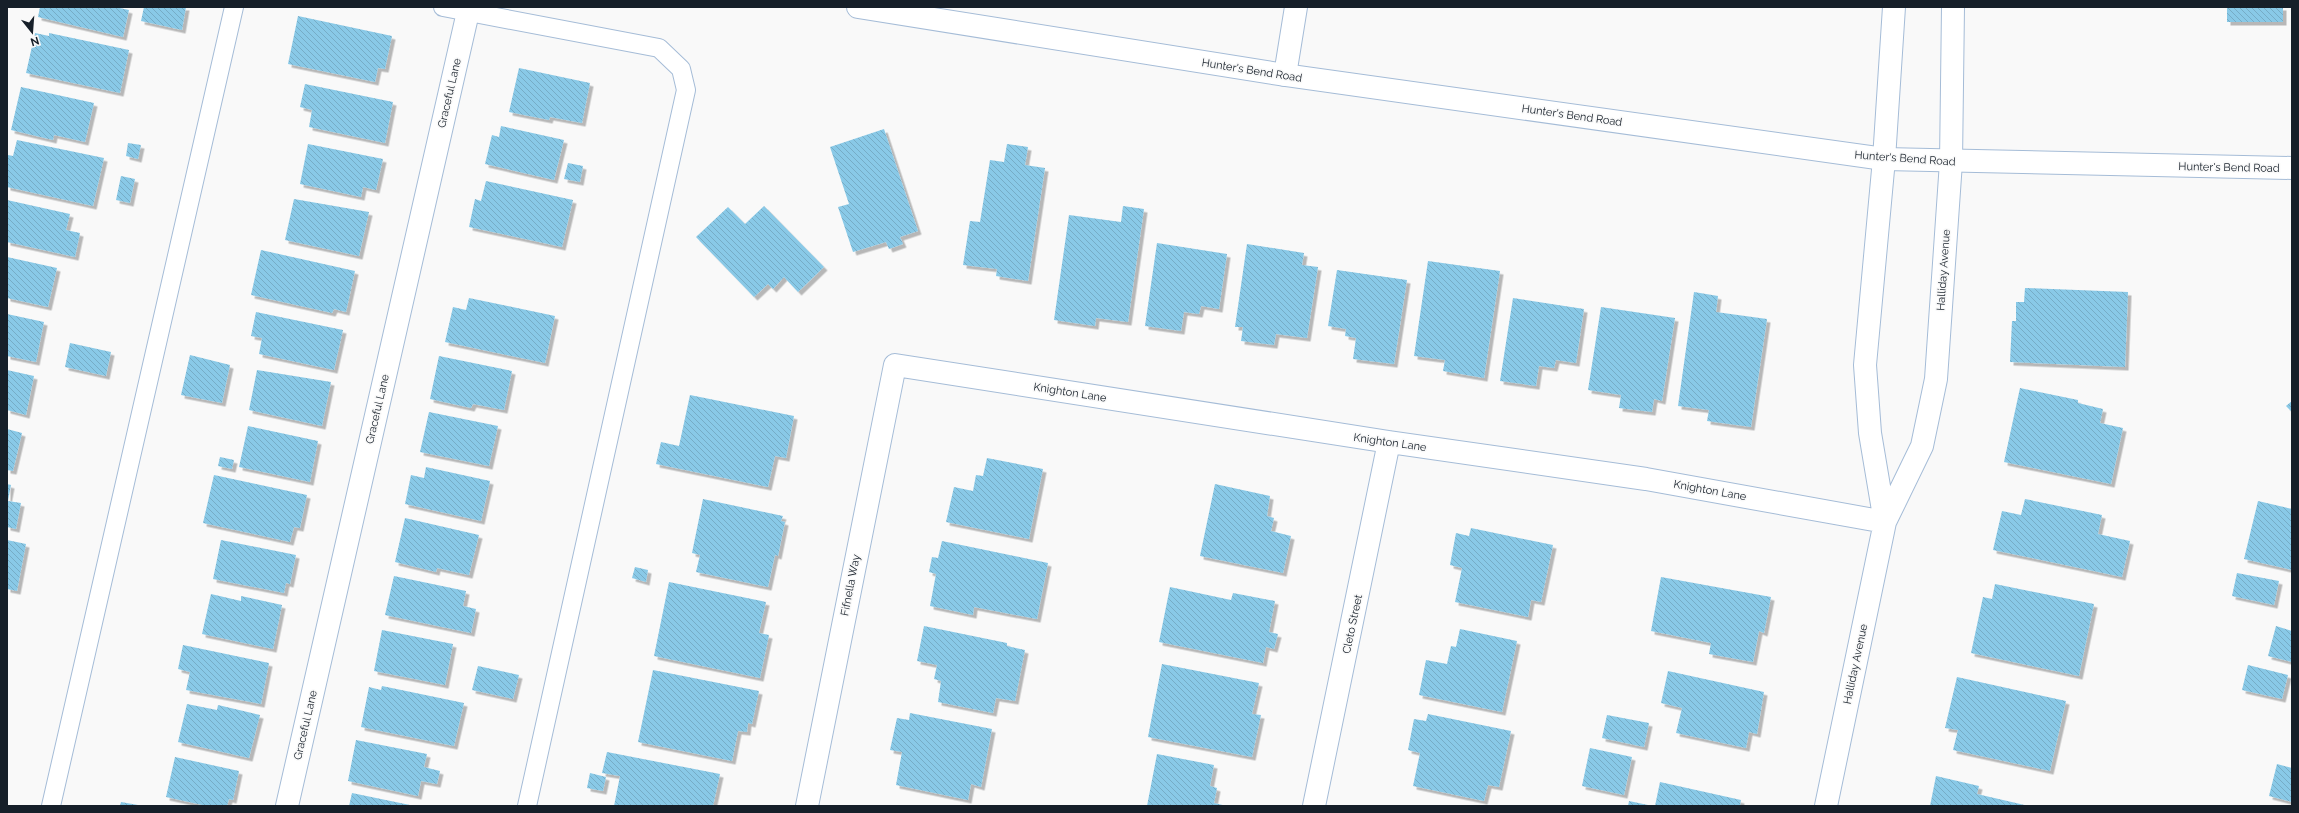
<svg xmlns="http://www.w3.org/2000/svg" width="2299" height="813" font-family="Raleway,sans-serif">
	<defs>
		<pattern id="building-back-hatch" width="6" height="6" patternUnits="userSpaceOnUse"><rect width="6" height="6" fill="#89c9e7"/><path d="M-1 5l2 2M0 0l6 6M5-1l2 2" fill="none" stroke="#76acc6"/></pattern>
		<filter id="shadow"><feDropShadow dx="3.5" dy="3.5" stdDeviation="0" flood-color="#0004"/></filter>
	</defs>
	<rect width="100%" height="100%" fill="#f9f9f9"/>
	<path fill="url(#building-back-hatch)" filter="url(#shadow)" d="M40,7h75l14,3 -6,27 -85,-20z
		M144,7h42l-4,23 -41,-9z
		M2227,7h56v15h-56z
		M298,16l94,20 -7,33 -7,-1 -3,14 -87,-18z
		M35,33l14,3v-3l80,17 -9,43 -94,-20z
		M519,68l71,15 -8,40 -32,-6 -1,3 -40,-8z
		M305,84l88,18 -8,41 -76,-16 3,-17 -12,-3z
		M21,87l73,16 -9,39 -31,-7 -1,5 -42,-10z
		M501,126l63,14 -10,40 -69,-16 7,-29 7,2z
		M884,129l34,102 -18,6 3,7 -14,5 -3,-7 -33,10 -15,-45 11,-3 -19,-57z
		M17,140l87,18 -11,48 -86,-19v-29l1,-3 5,1z
		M128,143l13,2 -3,14 -12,-3z
		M308,144l75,15 -7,31 -13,-3 -2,10 -61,-13z
		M1007,144l21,3 -3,18 20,3 -17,113 -32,-5 1,-7 -34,-4 7,-44 10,1 10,-62 14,2z
		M568,163l15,3 -3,16 -16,-3z
		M121,176l14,3 -5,24 -14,-3z
		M486,181l87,19 -11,47 -93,-20 6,-28 6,2z
		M294,199l75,13 -10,44 -74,-16z
		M7,200l63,14 -4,16 14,3 -5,24 -68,-15z
		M764,206l60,61 -26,25 -14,-15 -11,12 -5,-5 -14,13 -58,-60 32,-30 17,17z
		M1123,206l21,3 -16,113 -32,-4 -1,8 -41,-6 15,-105 52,7z
		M1157,243l70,11 -8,55 -18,-3 -2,8 -15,-2 -3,19 -36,-5z
		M1247,244l57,9 -2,12 16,2 -11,71 -31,-4 -2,11 -33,-4 2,-14h-8z
		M261,250l94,21 -9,41 -12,-3 -2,4 -81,-18z
		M7,257l50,11 -9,39 -41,-9z
		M1428,261l72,10 -16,107 -41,-7 2,-11 -31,-4z
		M1337,270l70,10 -13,84 -41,-5 3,-21 -11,-2 1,-7 -18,-3z
		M2025,288l103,4 -3,75 -115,-5 2,-41h4v-19h8z
		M1694,292l24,4 -2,16 51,7 -16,108 -44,-6 2,-11 -31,-4z
		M469,298l86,18 -10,47 -100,-21 8,-35 13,3z
		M1513,298l71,11 -8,54 -20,-3 -2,8 -15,-2 -3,20 -36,-5z
		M1601,307l74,11 -13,83 -8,-2 -2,13 -33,-4 2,-13 -33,-5z
		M256,312l87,18 -9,40 -75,-16 3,-16 -11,-2z
		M7,314l37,8 -8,40 -29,-6z
		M70,343l41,9 -5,24 -41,-9z
		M190,355l40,10 -8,38 -41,-8z
		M439,356l73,15 -8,39 -31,-6 -2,4 -41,-9z
		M7,370l27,6 -8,39 -19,-5z
		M257,370l74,12 -9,44 -73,-16z
		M2020,388l58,12v3l25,6 -3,14 23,5 -12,56 -107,-22z
		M690,395l104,21 -8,42 -11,-2 -7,31 -112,-23 5,-22 18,4z
		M2292,401v11l-6,-6z
		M429,412l69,14 -9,40 -69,-14z
		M248,426l70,15 -8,41 -71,-15z
		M7,429l15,4 -9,38 -6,-1z
		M220,457l14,3 -2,9 -14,-3z
		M987,458l56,11 -14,70 -83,-17 8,-35 19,4 3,-16 7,1z
		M426,467l64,14 -9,40 -76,-17 6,-29 13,3z
		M214,475l93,20 -7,33 -6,-1 -4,15 -87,-19z
		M7,484l4,1 -3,16 13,2 -5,26 -9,-2z
		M1215,484l55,12 -3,20 7,2 -3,13 20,5 -8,37 -83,-17z
		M703,499l80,17 -2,5 4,1 -7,34 -3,-1 -7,32 -72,-15 4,-17 -8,-2z
		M2025,499l77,16 -4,19 32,7 -8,36 -129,-27 9,-39 19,4z
		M2258,501l34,8v61l-48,-11z
		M405,518l74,17 -10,40 -32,-7 -1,4 -41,-10z
		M1471,528l82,17 -12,57 -10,-2 -3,17 -73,-15 7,-34 -12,-3 6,-32 13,3z
		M7,540l19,4 -9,47 -10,-2z
		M221,540l75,15 -6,29 -4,-1 -2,10 -71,-14z
		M942,541l106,22 -11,56 -63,-12 -1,8 -43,-9 6,-32 -7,-2 3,-15 6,1z
		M635,567l13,3 -2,12 -14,-4z
		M2237,573l42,8 -5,24 -42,-9z
		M394,576l72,15 -3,15 13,3 -5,24 -86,-18z
		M1661,577l110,20 -7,36 -5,-2 -6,31 -44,-8 2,-11 -60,-12z
		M669,582l97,20 -7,31 10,2 -9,43 -106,-22z
		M1995,584l99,20 -15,72 -108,-23 12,-56 9,2z
		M1170,587l61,13 2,-7 42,8 -6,31 9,2 -4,15 -8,-2 -3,16 -104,-21z
		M211,594l30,7v-5l41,9 -9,44 -71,-15z
		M924,626l83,17v3l18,4 -10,51 -19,-3 -3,15 -55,-11 3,-21 -7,-2 3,-14 -20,-4z
		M2276,626l16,5v31l-24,-6z
		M1460,629l57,12 -15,71 -83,-17 7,-35 21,4 4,-18 5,1z
		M382,630l71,14 -8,41 -71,-14z
		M183,645l86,18 -8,41 -75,-14 4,-18 -12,-3z
		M1162,664l97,19 -7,31 9,1 -9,42 -104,-20z
		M2248,665l40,10 -6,24 -40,-9z
		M478,666l41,9 -6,24 -41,-9z
		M653,670l106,21 -7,33 -4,-1 -1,9 -9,-1 -6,30 -94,-19z
		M1668,671l96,21 -7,42 -8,-2 -3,16 -70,-15 6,-25 -21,-5z
		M1957,677l109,24 -16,70 -97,-21 5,-20 -13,-2z
		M382,686l82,17 -10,43 -93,-19 8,-40 12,3z
		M187,704l30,6 1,-5 42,10 -11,43 -71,-16z
		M910,713l82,16 -11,58 -10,-3 -3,16 -72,-15 6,-33 -12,-2 7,-32 12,2z
		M1428,714l83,17 -12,56 -11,-2 -4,16 -71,-15 7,-33 -12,-3 6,-31 12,2z
		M1607,715l42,8 -5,24 -42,-9z
		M356,740l71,14 -3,13 16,4 -3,13 -16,-3 -3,15 -70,-15z
		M1590,748l42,9 -8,38 -42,-9z
		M607,752l113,22 -7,32h-99l6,-30 -18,-3z
		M1157,754l57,11 -4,21 7,2 -3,15 13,3h-80z
		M175,757l64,14 -6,29 -4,-1 -2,7h-20l-41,-9z
		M2277,764l15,4v34l-23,-6z
		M590,773l16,4 -3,14 -16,-3z
		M1936,776l43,10 -2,8 52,12h-99z
		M1660,782l81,18 -1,6h-85z
		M352,793l58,12v1h-61z
		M1629,801l19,4v1h-20z
		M121,802l17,3v1h-18z"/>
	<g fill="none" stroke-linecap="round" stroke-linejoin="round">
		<defs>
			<path id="service" d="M443,7l216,41 22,21 5,21 -159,716
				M51,806l183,-799"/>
			<path id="minor" d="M1285,75l11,-68
				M1885,522l-15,-89 -5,-68 19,-206 10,-152
				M287,806l181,-794
				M807,806l88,-441 494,77 257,37 239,43
				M1314,806l75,-364
				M1826,806l59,-284 37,-76 14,-67 15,-217 2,-155"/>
			<path id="tertiary" d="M858,7l427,68 599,84 408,9"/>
		</defs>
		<use href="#service" stroke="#a5bcd7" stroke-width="20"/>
		<use href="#minor" stroke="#a5bcd7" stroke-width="24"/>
		<use href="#tertiary" stroke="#a5bcd7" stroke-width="24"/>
		<use href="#service" stroke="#fff" stroke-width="18"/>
		<use href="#minor" stroke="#fff" stroke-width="22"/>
		<use href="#tertiary" stroke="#fff" stroke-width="22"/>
	</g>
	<g text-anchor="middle" stroke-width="3" stroke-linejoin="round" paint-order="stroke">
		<g font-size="11" fill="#161f29" stroke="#f9f9f9">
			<text transform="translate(1252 70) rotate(9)" y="4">Hunter's Bend Road</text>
			<text transform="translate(449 93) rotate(-77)" y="4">Graceful Lane</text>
			<text transform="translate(1572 115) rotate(8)" y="4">Hunter's Bend Road</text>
			<text transform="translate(1905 158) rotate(4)" y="4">Hunter's Bend Road</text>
			<text transform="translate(2229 167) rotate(1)" y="4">Hunter's Bend Road</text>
			<text transform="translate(1943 270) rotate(-86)" y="4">Halliday Avenue</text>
			<text transform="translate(1070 392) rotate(9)" y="4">Knighton Lane</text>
			<text transform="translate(377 409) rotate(-77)" y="4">Graceful Lane</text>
			<text transform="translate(1390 442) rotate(8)" y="4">Knighton Lane</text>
			<text transform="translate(1710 490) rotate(10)" y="4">Knighton Lane</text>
			<text transform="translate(850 585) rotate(-79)" y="4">Fifnella Way</text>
			<text transform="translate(1352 624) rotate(-78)" y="4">Cleto Street</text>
			<text transform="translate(1855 664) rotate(-78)" y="4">Halliday Avenue</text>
			<text transform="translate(305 725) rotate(-77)" y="4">Graceful Lane</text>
		</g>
	</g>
	<rect width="2299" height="813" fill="none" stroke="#161f29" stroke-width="16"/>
	<g transform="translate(32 32) rotate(163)" stroke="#f9f9f9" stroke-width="3" paint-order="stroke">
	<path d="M0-3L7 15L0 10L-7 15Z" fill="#161f29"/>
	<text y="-6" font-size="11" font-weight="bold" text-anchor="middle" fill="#161f29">N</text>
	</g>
</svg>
